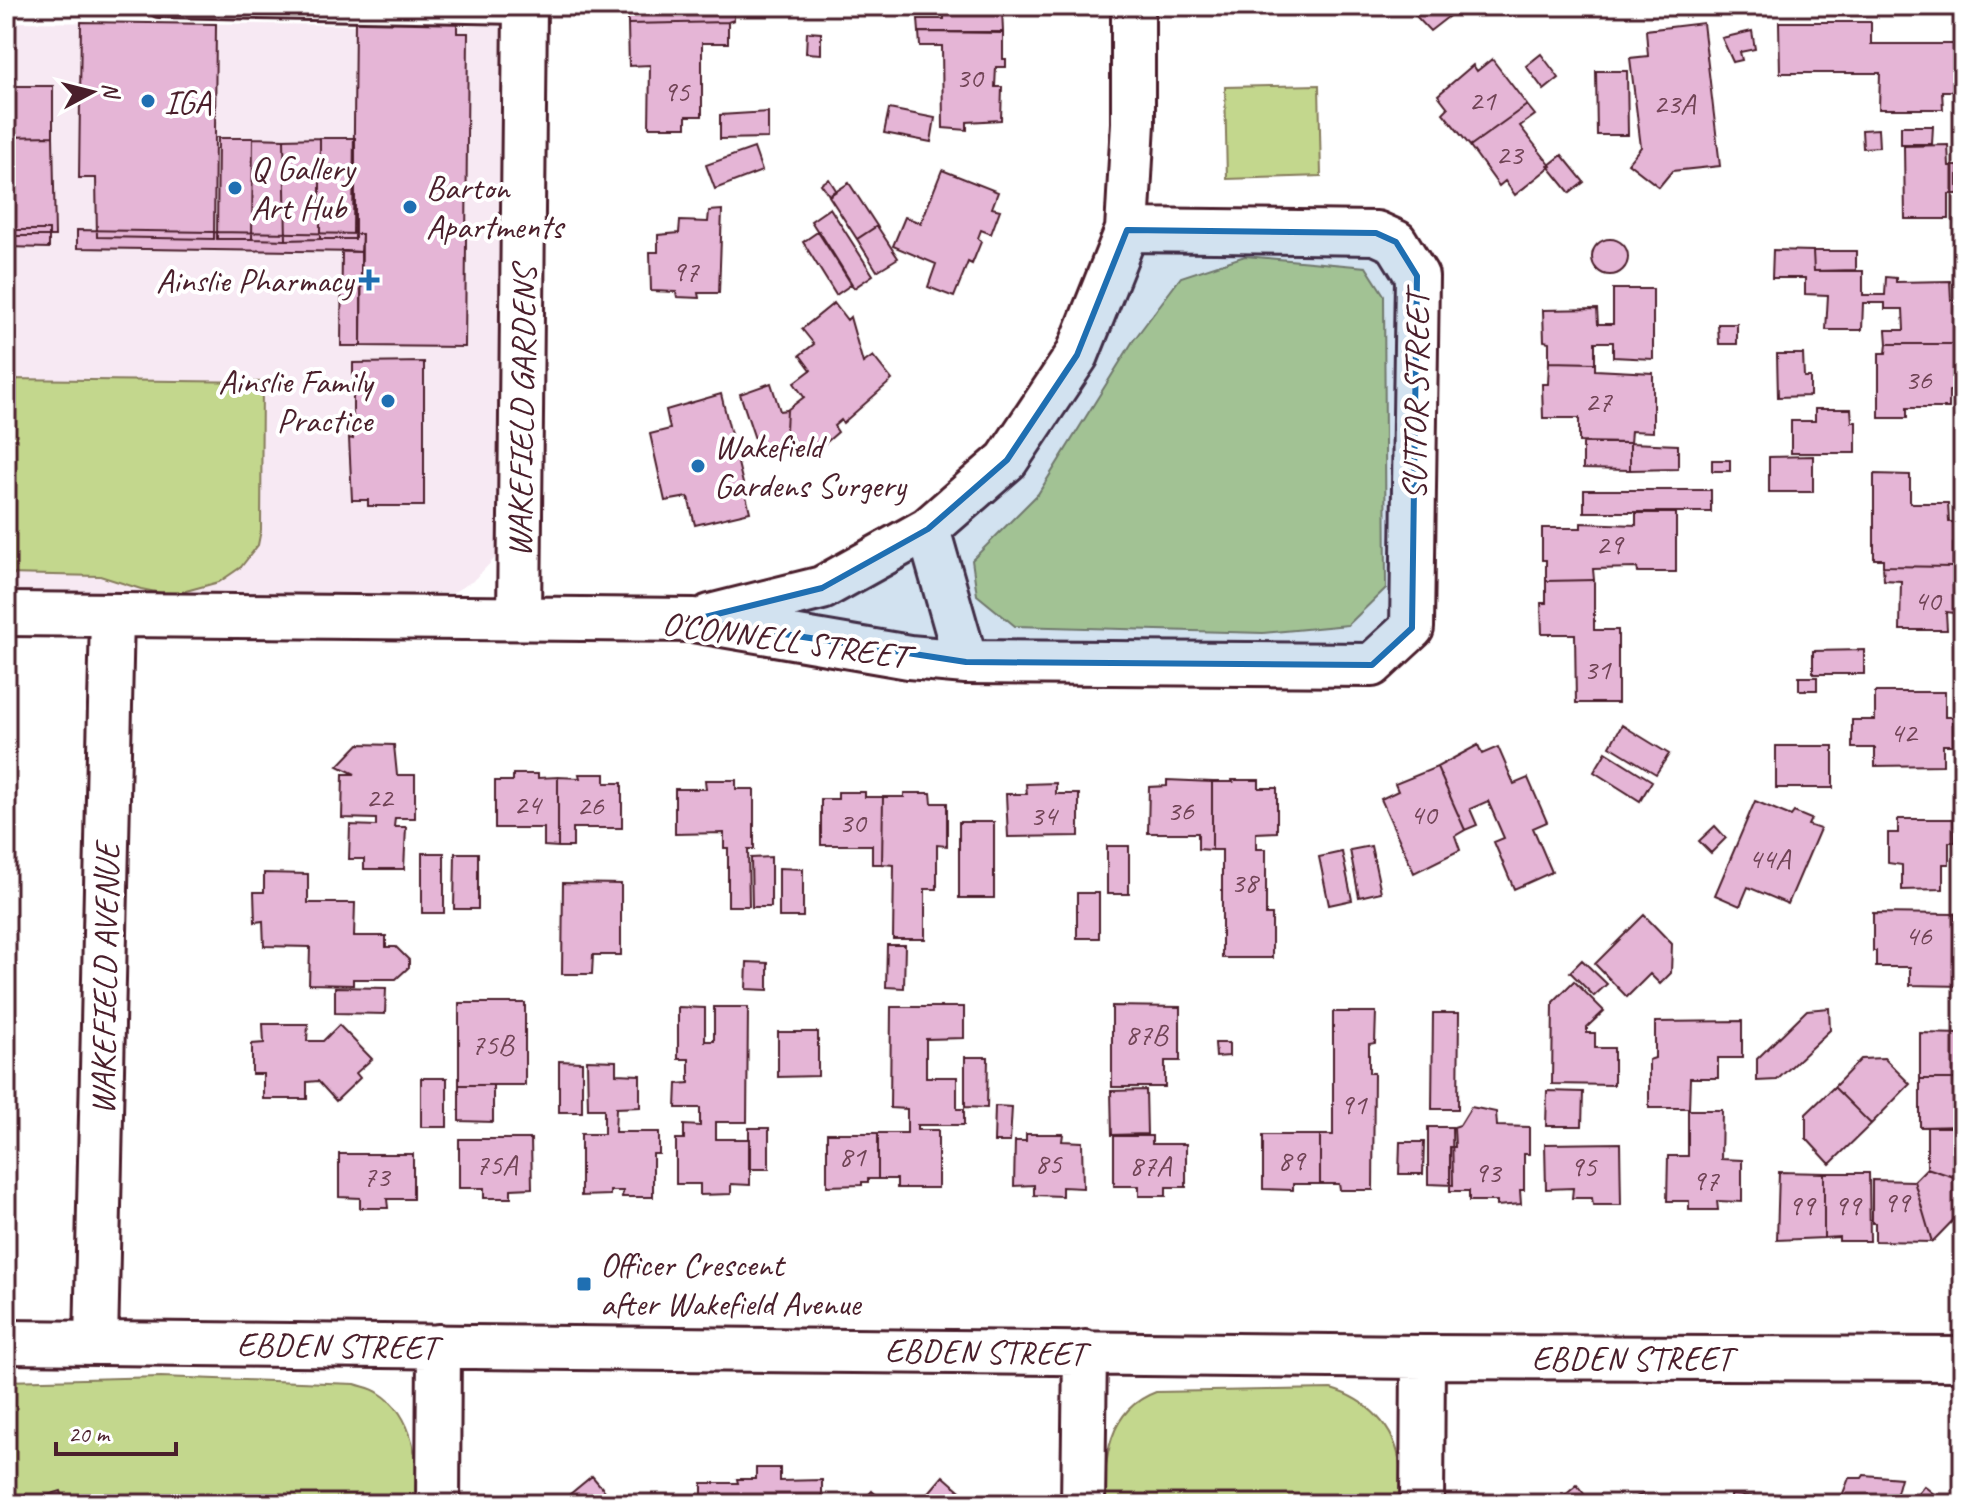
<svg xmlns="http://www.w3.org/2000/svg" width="1969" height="1510" font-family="Caveat,sans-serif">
	<rect width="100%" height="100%" fill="#fff"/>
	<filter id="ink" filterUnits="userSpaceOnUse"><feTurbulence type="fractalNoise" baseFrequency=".0125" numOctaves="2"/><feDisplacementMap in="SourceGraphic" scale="16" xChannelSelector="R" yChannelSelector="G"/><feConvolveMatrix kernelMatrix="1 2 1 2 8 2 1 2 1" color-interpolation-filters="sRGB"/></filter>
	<g filter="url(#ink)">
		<path fill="#f7e9f3" d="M6,22l493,4 9,9 -8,518 -27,28 -21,12 -207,2 -239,-4z"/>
		<path fill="#c3d78d" stroke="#867b5c" stroke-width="2" d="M1319,85l2,91 -94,3 -2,-92z
			M1245,256l121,11 18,28 2,293 -38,37 -85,8 -248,-7 -38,-31 -5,-35 66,-66 95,-153 48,-64z
			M6,379l256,3 -1,148 -3,15 -17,22 -22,15 -48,13 -30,-6 -41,-13 -94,-2z
			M161,1377l194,7c8,3 17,4 24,9 37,23 39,72 39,111h-412v-123z
			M1331,1389c35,10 65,38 69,76 2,13 0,26 0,39h-296c1,-45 3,-94 52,-112z"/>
		<path fill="#e5b5d6" stroke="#4a1f2b" stroke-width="2" d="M734,6v14l-6,2 -100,2v-17z
			M944,6h61v3l-3,-1 1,24h-84l-1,-13h26z
			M1280,6h70h-15v6l-30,1v-4l-24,1z
			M1426,6h36l-32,25 -15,-16z
			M1775,6h92v4l-92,-1z
			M1880,6h49v3l-49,-1z
			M355,19l102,1v13h11l-3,314 -104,-1 1,-112h-9z
			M81,22l135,2 -2,215 -117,-2 -1,-59h-17z
			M728,22v21h-26v73h-16v11h-37l1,-62 -21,1 -1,-42z
			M1779,22h92v22h87v21h5v26h-21l1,18h-64l1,-36h-100z
			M1703,23l17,143 -48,5 -13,16 -31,-24 13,-16 -11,-89 18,-2 -2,-26z
			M1752,31l3,18 -15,3 2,8 -9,2 -11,-24z
			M807,32l14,1v21l-15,-1z
			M919,32l84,1v26h3v8h-10l-1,20h7l-1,33 -34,2v8l-24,-2 -1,-82h-22z
			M1541,54l18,24 -15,12 -18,-24z
			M1492,59l35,46 -57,41 -27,-33 5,-5 -10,-13 35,-30 4,6z
			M1596,71h31l1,64h-31z
			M6,86h47v50l-47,1z
			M1527,105l8,10 -15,11 31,40 -36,29 -10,-14 -6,5 -29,-40z
			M889,109l46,9 -4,24 -47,-9z
			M768,112v26l-48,1v-24z
			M1901,126h32l-1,18h-31z
			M1878,129l1,18 -16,1 -1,-18z
			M53,136l2,100h-49v-99z
			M218,138h35l-1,101h-35z
			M253,138l31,1 2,101 -34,-1z
			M320,138h35v101h-35z
			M320,138v101l-34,1 -2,-101z
			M1948,145l1,21h9v28h-9v25h-44l-1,-73z
			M754,148l8,23 -47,18 -9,-24z
			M1562,155l22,27 -14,11 -22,-27z
			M942,170l56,22 -6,16 8,2 -9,24 -10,-4 -3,8 3,4 -9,22 -4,-2 -14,35 -26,-10 8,-23 -43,-18 12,-29 16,6z
			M829,179l7,11 -7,5 -8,-11z
			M849,183l28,43 -20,13 -28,-43z
			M830,208l43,67 -19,13 -43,-67z
			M722,210l-3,83h-21l1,5 -22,-1 -1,-5 -25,-1 -1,-39h8v-17l21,-2 1,-12 28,1 1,-11z
			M877,226l21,32 -21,13 -20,-32z
			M6,230h43v18l-43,-1z
			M77,230l285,4 -1,18 -284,-4z
			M819,231l33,53 -16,11 -33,-53z
			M1592 257a18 18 0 1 1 36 0a18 18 0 1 1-36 0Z
			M1773,250l40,1 1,20h49v24h22l1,-18 10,1v4l54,-1 1,19h6l-2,44h-68l-1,-14h18l-1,-21h-18v-6h-22l-1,27h-36l2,-35 -23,-1v-16h-33z
			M342,251l19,1v94h-20z
			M1813,251h43v19l-42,1z
			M1613,289h40v70l-40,-2v-15h-18v21l-46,-1v-20l-5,-1 -1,-31 54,-1 1,15h15z
			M834,303l13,17 3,-3 13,46 10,-7 19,24 -49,43 -2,-3 -7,6 4,6 -18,16 -6,-6 -12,9 -16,-21 1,-20 17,-13 -10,-14 17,-13 -11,-15 14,-11 -12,-15z
			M1718,324h19v20h-18z
			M1887,344h68l1,46 -7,1v17h-42v10h-28v-65h7z
			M1777,354h26l1,23h6v19l-32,1z
			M424,362v144h-56v-6h-16l-3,-62 4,1v-76z
			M1549,362l46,1v7l58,3v59l-22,-1 -1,12 -51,-1v-24h-36l-1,-34h6z
			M771,383l9,28 7,-1 -1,20 3,11 -30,10 -19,-57z
			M721,394l29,118 -55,13 -7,-28 -23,4 -15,-67 20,-5 -4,-19z
			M1815,409h36l1,13h4v31h-65v-32h24z
			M1583,443h47v27l-47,-1z
			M1630,443l48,2v24l-48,1z
			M1813,456v36h-44v-35z
			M1712,460h18v11h-18z
			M1874,474l36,1v28h38l1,19h5l1,23 -2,-1v23l-70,-1v-7h-9z
			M1584,490h127v22h-127z
			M1636,513h40v59h-38l-1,-4 -44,1 1,11 -48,1v-21h-4v-32h39v-5l55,2z
			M1883,566l70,1 1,46 -8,-1 1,18h-47l1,-49 -17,-1z
			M1594,580v50h24v73h-42l-1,-69h-33l-1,-31h5v-22z
			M1864,650v24h-51v-23z
			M1799,677h18v13h-18z
			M1875,692h70v25h8v28h-10v20l-68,1v-18h-23v-28h23z
			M1622,725l47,29 -13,20 -46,-28z
			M359,744l35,1 3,30h18v43h-20l-1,9h12l-2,42h-40v-10h-15l1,-34 26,1v-7l-34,-1 1,-44h12l-17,-8z
			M1478,745l4,9 16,-7 16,37 14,-6 19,44 -14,6 19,44 -38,17 -20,-47 10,-4 -16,-37 -18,8 7,16 -12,5 -28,-63z
			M1776,746h57v42h-57z
			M1606,752l46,29 -12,20 -46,-29z
			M1437,767l28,63 -10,6 5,14 -46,23 -33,-74 17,-8 -3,-7z
			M513,774h25v4l20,-1v70l-14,-1v-18h-49v-47h18z
			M579,774h26v9h17v45h-49v19h-15v-70l22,1z
			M705,780h31v9h18v60h-6l1,57h-21v-58h-4v-15l-49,1v-45h31z
			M1167,780l45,2v68l-14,-1v-16h-50l1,-46 18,-1z
			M1232,780h27v8h18v44l-21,1v16h10v66h6v43h-50v-108h-10v-68h21z
			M1056,783v11h23v42l-71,1 -2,-43h21l-1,-10z
			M838,792h27v5h18l-1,67h-10v-19h-51v-46h17z
			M904,793h27l1,10h15v43l-10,-1v44h-12v50h-32l1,-74 -12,-1 1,-67h21z
			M1755,801l36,15 3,-4 17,7 -3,6 12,4 -32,75 -40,-17 -8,19 -25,-11z
			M1898,819h56l1,23h-6v22h-6v25l-41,1v-25l-14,-2v-30h10z
			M959,822h35v76h-35z
			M1715,826l11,12 -15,15 -12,-12z
			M1107,846h22v48h-22z
			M1371,846l10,46 -22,5 -9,-47z
			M1342,852l10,48 -23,5 -10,-48z
			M422,853h22v60h-22z
			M455,853h23v56h-24z
			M771,857v50h-19l-1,-49z
			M779,868l24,1v48h-24z
			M264,873l44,1v29h47l-1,33h32v11h10l13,13v7l-13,12h-43v6l-44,-1 1,-37 -46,-1 -1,-25 -8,1 -1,-30h10z
			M563,883l58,1v71h-28l-1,19h-30z
			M1077,893h22v45h-22z
			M1873,913l82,1v6h8v66l-53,-1v-18h-34v-16h-3z
			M1644,915l28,29 -1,29 -11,11 -10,-10 -23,23 -32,-33z
			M887,945h18l-1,43 -18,-1z
			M1582,960l25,24 -13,12 -24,-24z
			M747,962l21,1v27l-22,-1z
			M1574,981l30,30 -17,16v6h8v15h19v37l-62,-1 1,-82z
			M335,987l51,1 -1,26 -50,-1z
			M459,1003h66v82h-66z
			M1112,1006l68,1v54h-15v26h-53z
			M678,1007l27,1v33h9v-34h34l-1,115h-31v17h34v46l-19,-1v10l-31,1v-11h-24v-45h8v-14l16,1v-18h-24l1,-24 12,-1v-24h-11z
			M891,1007h73v31l-38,1v38h31v32h7v16h-47v5h21v58h-41v-9h-19v-46h29v-24l-17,-1z
			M1829,1008l1,22 -53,50 -20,1v-22l50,-49z
			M1333,1012h43l-1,31 -6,1v29h5l-1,117h-33l-1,-6h-19v-49h13z
			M1433,1013h26l-1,96h-26z
			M1742,1021v37h-24v20h-28l-1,30h-40v-48l6,-2v-36z
			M263,1024h45l-1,17h16l16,-16 33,34 -16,14 4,5 -24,23 -18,-20 -11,1v17h-44v-25h-11v-30l12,-1z
			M778,1032h40v44l-40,1z
			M1920,1033l43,1v45h-43z
			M1215,1043h14v13l-13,1z
			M965,1057h23l-1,51 -22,-1z
			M1884,1058l26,26 -39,40 -37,-37 27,-28z
			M587,1060l29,1v13l24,1v32l-24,1 -1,24h44v22h-6v43h-31l1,-6h-13v4l-29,1v-62h23v-25h-16z
			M559,1061l23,1v50h-23z
			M421,1078h26v49h-26z
			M1920,1079h43v47l-43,1z
			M459,1085h34v37l-34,-1z
			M1834,1087l37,37 -41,40 -24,-26v-24z
			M1146,1090l1,44 -35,1 -1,-44z
			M1547,1091l36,1 -1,34h-36z
			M995,1106l17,1 -2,35h-16z
			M1471,1107l25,5 1,14 32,1v27h-5v36h-4l1,14 -24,2v-5h-28v-10h-19v-44h5l-1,-20 6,-2z
			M1688,1110h34l-1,49 21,1v42l-25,-1 1,9h-29v-9h-22l1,-45h20z
			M1428,1127h24l1,58 -25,-1z
			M1927,1127h36v53l-36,-12z
			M749,1128h20v41h-20z
			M827,1133h51v46h-10v3h-6v3l-35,1z
			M1026,1134h37l-1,7 20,1 1,46 -21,-1v9l-28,-1v-10l-20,1 1,-45h11z
			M1263,1135h57v49h-27v6l-30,-1z
			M1114,1136h38v8h34v43h-20v9h-27v-10h-25z
			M459,1139h72l1,49 -21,1v9h-27v-10h-25z
			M1400,1142h24l-1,32h-24z
			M1620,1143l1,62h-28l-1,-7h-20l1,-10 -27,1 -1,-45z
			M339,1154h74v45h-26l1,9h-28v-10l-21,-1z
			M1927,1168l36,12v30l-31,32 -18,-61z
			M1779,1172l45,1v65l-47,2z
			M1824,1173h45l1,68h-31v-4l-15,1z
			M1872,1180l42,1 18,61 -57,-1v-18h-3z
			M756,1468h24v13l42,-1v24h-120v-21h36l-1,-4h19z
			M1864,1475l37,3 -7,26h-36l-4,-1 1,-4 -13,-3 7,-18h13z
			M592,1476l24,28h-58z
			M943,1476l32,28h-56z
			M1577,1485l15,19h-37z
			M1924,1486l22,18h-36z
			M61,1491l4,13h-39l-1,-2z
			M872,1491l15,13h-27z
			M1643,1494l5,10h-23l-1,-2z
			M1731,1495l31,2v4l30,1v2h-78v-5l17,1z"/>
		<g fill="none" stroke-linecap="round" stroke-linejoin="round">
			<defs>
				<path id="lane" d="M159,6l366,7"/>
				<path id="street" d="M928,529l38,133
					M6,614l687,6 216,37 57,5 406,3 40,-37 5,-352 -21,-34 -20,-9 -249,-3
					M710,616l112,-28 106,-59 79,-69 70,-105 50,-125 6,-107v-117
					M519,618l6,-612
					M6,1342l1417,15 540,2
					M96,1343l16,-728
					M438,1504l1,-158
					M1083,1504l2,-152
					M1422,1504l1,-147"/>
			</defs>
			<use href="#lane" stroke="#4a1f2b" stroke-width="26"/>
			<use href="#street" stroke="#4a1f2b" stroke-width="48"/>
			<use href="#lane" stroke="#fff" stroke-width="20"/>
			<use href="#street" stroke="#fff" stroke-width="42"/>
		</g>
	</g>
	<path fill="#1f6fb2" fill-opacity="0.2" stroke="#1f6fb2" stroke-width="6" stroke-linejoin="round" d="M1127,230l249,3 20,9 21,34 -5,352 -40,37 -406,-3 -273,-42 129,-32 106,-59 79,-69 70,-105z"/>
	<g fill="#1f6fb2" stroke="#fff" stroke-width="3">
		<circle cx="148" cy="101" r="8"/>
		<circle cx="235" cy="188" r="8"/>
		<circle cx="410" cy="207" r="8"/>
		<path d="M365 268h8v8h8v8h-8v8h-8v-8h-8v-8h8z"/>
		<circle cx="388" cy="401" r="8"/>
		<circle cx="698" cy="466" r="8"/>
		<rect x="576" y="1276" width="16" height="16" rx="4"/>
	</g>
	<g text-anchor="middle" stroke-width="8" stroke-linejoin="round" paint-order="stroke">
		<g font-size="30" fill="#714456">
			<text x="969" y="87">30</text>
			<text x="676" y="101">95</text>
			<text x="1482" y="110">21</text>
			<text x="1674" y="113">23A</text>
			<text x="1509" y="164">23</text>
			<text x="685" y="281">97</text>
			<text x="1918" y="389">36</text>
			<text x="1598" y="411">27</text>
			<text x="1609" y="554">29</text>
			<text x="1927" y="610">40</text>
			<text x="1597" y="679">31</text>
			<text x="1903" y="742">42</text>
			<text x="379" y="807">22</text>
			<text x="527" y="814">24</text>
			<text x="590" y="815">26</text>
			<text x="1180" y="820">36</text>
			<text x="1423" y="824">40</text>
			<text x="1043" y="825">34</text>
			<text x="852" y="832">30</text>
			<text x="1769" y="868">44A</text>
			<text x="1244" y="892">38</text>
			<text x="1918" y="945">46</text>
			<text x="1146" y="1044">87B</text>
			<text x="492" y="1054">75B</text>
			<text x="1353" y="1114">91</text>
			<text x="852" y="1166">81</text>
			<text x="1291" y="1170">89</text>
			<text x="1048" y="1173">85</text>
			<text x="496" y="1174">75A</text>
			<text x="1150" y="1175">87A</text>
			<text x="1583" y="1176">95</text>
			<text x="1487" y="1182">93</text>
			<text x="376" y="1186">73</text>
			<text x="1705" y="1190">97</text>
			<text x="1896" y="1212">99</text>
			<text x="1801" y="1215">99</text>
			<text x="1847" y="1215">99</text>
		</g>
		<g font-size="34" fill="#4a1f2b" stroke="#fff" text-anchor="start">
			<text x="164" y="113">IGA</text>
			<text x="251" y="180">Q Gallery<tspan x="251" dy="39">Art Hub</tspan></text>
			<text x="426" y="199">Barton<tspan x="426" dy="39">Apartments</tspan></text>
			<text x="353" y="292" text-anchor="end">Ainslie Pharmacy</text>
			<text x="372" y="393" text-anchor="end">Ainslie Family<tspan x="372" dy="39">Practice</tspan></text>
			<text x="714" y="458">Wakefield<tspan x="714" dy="39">Gardens Surgery</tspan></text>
			<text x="600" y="1276">Officer Crescent<tspan x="600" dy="39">after Wakefield Avenue</tspan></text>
		</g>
		<g font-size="34" fill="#4a1f2b" stroke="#fff">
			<text transform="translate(1415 396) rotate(-89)" y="12">SUTTOR STREET</text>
			<text transform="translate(521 412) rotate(-89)" y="12">WAKEFIELD GARDENS</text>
			<text transform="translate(785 639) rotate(8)" y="12">O'CONNELL STREET</text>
			<text transform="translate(104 979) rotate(-89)" y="12">WAKEFIELD AVENUE</text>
			<text transform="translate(337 1345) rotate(1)" y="12">EBDEN STREET</text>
			<text transform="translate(985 1351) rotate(1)" y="12">EBDEN STREET</text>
			<text x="1632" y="1370">EBDEN STREET</text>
		</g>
	</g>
	<rect width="1969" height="1510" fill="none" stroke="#fff" stroke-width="32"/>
	<rect x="16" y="16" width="1937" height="1478" fill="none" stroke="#4a1f2b" stroke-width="3" filter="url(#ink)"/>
	<g transform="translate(92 92) rotate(83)" stroke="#ffffff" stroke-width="6" paint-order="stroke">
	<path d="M0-6L14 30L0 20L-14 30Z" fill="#4a1f2b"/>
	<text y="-12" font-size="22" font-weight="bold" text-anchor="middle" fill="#4a1f2b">N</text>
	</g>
	<path d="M56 1442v12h120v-12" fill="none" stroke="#4a1f2b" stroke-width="4"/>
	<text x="68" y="1442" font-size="24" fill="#4a1f2b" stroke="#ffffff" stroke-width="6" paint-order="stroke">20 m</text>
</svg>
